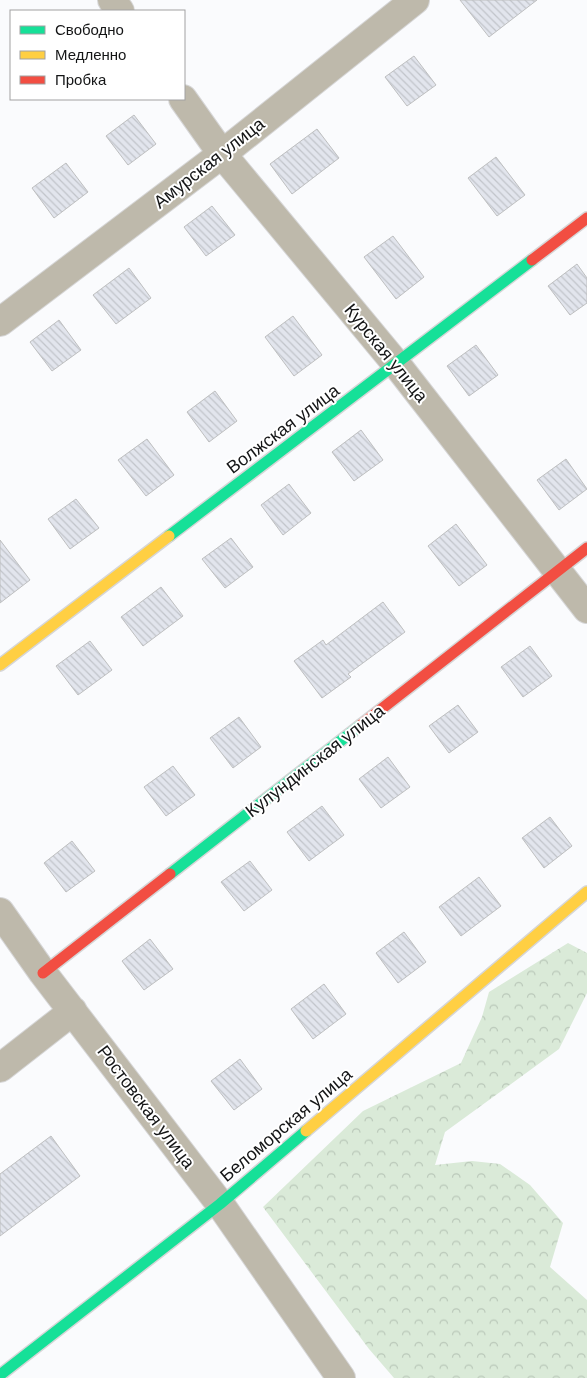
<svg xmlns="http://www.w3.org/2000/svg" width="587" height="1378" font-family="'DM Sans',sans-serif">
	<defs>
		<pattern id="forest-crowns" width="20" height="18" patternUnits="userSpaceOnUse" patternTransform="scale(1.25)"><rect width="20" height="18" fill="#daead8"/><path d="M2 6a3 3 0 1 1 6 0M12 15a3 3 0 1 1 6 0" fill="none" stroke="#bac8b9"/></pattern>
		<pattern id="building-back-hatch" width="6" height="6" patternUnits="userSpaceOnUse" patternTransform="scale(1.25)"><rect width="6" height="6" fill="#e2e5ed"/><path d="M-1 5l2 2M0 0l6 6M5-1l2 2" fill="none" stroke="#c1c4ca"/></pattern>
	</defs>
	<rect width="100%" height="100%" fill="#fafbfd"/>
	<path fill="url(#forest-crowns)" d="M568,943l19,10v40l-28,56 -114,83 -10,33 37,-4 28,3 30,21 33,38 -13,44 37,33v78h-193l-25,-29 -106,-142 100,-96 98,-48 21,-46 7,-25z"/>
	<path fill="url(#building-back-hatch)" stroke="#bebfc0" d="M460,0h77l-48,37z
		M414,56l22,29 -29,21 -22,-29z
		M134,115l22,29 -28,21 -22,-29z
		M317,129l22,29 -47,36 -22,-30z
		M496,157l29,38 -28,21 -29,-38z
		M66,163l22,29 -34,26 -22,-30z
		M212,206l23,29 -29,21 -22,-29z
		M393,236l31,41 -28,22 -32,-42z
		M577,264l10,14v25l-17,12 -22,-29z
		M129,268l22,30 -35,26 -23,-29z
		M293,316l29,39 -28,21 -29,-39z
		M59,320l22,30 -29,21 -22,-29z
		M476,345l22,30 -29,21 -22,-30z
		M215,391l22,30 -28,21 -22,-30z
		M361,430l22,30 -29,21 -22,-29z
		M147,439l27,36 -28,21 -28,-36z
		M566,459l21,30 -28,21 -22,-30z
		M289,484l22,29 -28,22 -22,-30z
		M76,499l23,29 -29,21 -22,-30z
		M456,524l31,41 -28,21 -31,-40z
		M231,538l22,29 -28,21 -23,-29z
		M0,540l30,40 -30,23z
		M161,587l22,29 -40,30 -22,-29z
		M383,602l22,30 -57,42 3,3 -29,21 -28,-37 29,-21 3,5z
		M90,641l22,29 -34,25 -22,-29z
		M530,646l22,30 -29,21 -22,-30z
		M458,705l20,27 -29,21 -20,-27z
		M239,717l22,30 -28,21 -23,-30z
		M388,757l22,30 -29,21 -22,-29z
		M173,766l22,29 -29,21 -22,-29z
		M322,806l22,29 -35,26 -22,-29z
		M550,817l22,29 -28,22 -22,-30z
		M72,841l23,30 -29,21 -22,-29z
		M250,861l22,29 -28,21 -23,-29z
		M479,877l22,29 -40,30 -22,-29z
		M404,932l22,30 -28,21 -22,-30z
		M150,939l23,30 -29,21 -22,-29z
		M324,984l22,30 -33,25 -22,-30z
		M240,1059l22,30 -28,21 -23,-29z
		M51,1136l29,40 -80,60v-62z"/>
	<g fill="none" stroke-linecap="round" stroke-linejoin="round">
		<defs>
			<path id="street" d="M112,0l8,11
				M183,99l39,55 175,211 190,244
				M0,322l222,-168 193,-154
				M0,912l43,61 177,231 121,174
				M0,1068l73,-57"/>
			<path id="fast" d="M169,536l363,-276
				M170,874l191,-149
				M0,1375l220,-171 86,-73"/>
			<path id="slow" d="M0,665l169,-129
				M306,1131l281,-239"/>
			<path id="jam" d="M532,260l55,-42
				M361,725l226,-177
				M43,973l127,-99"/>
		</defs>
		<use href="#street" stroke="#d6d6d7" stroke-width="30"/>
		<use href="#fast" stroke="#d6d6d7" stroke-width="14"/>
		<use href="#slow" stroke="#d6d6d7" stroke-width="14"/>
		<use href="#jam" stroke="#d6d6d7" stroke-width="14"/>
		<use href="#street" stroke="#beb9ab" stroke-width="28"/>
		<use href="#fast" stroke="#16e098" stroke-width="11"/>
		<use href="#slow" stroke="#ffcf43" stroke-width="11"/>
		<use href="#jam" stroke="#f24e42" stroke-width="11"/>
	</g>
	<g text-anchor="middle" stroke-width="4" stroke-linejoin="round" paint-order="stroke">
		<g font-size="18" fill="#141516" stroke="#fff">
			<text transform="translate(209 163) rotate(-38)" y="6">Амурская улица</text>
			<text transform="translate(386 353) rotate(51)" y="6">Курская улица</text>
			<text transform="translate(283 429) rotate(-37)" y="6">Волжская улица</text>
			<text transform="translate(315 761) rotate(-38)" y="6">Кулундинская улица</text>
			<text transform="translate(146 1107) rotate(53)" y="6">Ростовская улица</text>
			<text transform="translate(286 1125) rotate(-40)" y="6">Беломорская улица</text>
		</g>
	</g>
	<rect x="10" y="10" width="175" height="90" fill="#ffffff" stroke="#a1a1a2"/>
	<rect x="20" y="26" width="25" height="8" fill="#16e098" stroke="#a1a1a2"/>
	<text x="55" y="35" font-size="15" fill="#141516">Свободно</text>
	<rect x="20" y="51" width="25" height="8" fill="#ffcf43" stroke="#a1a1a2"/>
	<text x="55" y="60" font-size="15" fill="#141516">Медленно</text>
	<rect x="20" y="76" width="25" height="8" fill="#f24e42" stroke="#a1a1a2"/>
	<text x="55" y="85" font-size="15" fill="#141516">Пробка</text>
</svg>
